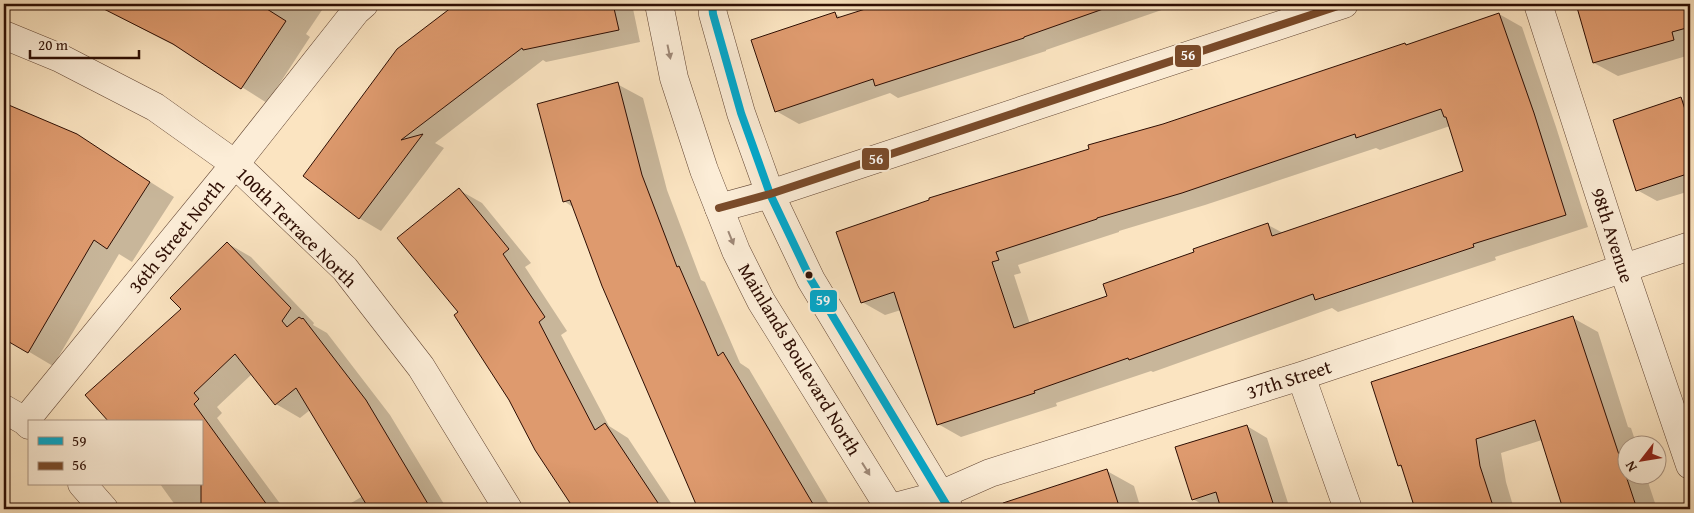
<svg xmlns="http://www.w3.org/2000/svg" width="1694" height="513" font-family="'Gentium Book Plus',serif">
	<rect width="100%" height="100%" fill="#fbe4c1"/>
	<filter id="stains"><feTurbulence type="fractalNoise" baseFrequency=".004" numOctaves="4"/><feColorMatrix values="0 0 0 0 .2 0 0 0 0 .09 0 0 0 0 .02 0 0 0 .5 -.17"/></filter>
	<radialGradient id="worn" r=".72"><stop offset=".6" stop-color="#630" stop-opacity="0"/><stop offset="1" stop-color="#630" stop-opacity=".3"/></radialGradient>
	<path fill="#0003" fill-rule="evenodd" d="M94,4h232l-20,30 4,3 -43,66 -82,-52z
		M458,4h174l8,38 -94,20 -3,-2 -108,83 9,5 -63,83 -22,-13 39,-168z
		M886,4h293l-133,46v1l-148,47 -8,-5 -91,31 -23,-13 58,-98 8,5z
		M1577,4h113v51l-72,21 -24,-13z
		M1499,14l23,13 34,100 32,100 -93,30 1,3 -158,52 -6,-4 -179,64 -2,-1 -95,32 1,3 -96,31 -23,-13 -37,-114 -16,5 -23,-13 229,-153 314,-105 3,2zM1450,126l15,46 -182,61 -15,-8 -72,28 -87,44 -79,27 -16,-49 7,-2 -3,-8 101,-33v-1l86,-26 171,-57 4,2z
		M617,84l26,14 24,92 34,90 4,2 35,81 9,6 83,140h-132l-96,-223 -30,-78 -10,-7z
		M1690,98v93l-33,10 -20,-11 44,-91 3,2z
		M4,105l72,30 98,62 -42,65 -13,-8 -66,112 -49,-29v-112l13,-24 -13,-6z
		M459,190l23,13 49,60 -6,4 42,64 -6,4 48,91 19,12 47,71h-99l-40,-60 -26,-50 -51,-86z
		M227,243l24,14 63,66 -1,2 14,8 63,82 57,94h-106l22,-13 -53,-86 -10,8 -24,-14 -24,-30 -35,33 5,6 -5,5 67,91h-106l-18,-25h41v-62h-90z
		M1573,318l25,14 30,95 3,1 6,18h-11v30h20l11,33h-92l-23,-69 -41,13 5,29 8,27h-98l-13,-41 -4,-2z
		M1247,426l20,12 23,71h-80l-17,-10z
		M1107,471l27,15 7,23h-102l-4,-15z
		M4,501l11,8h-11z"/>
	<path fill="#de9a6e" stroke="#2e0e03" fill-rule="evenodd" d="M94,4h165l27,17 -45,68 -68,-45z
		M456,4h157l6,26 -96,20 -1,-2 -121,92 22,-6 -64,85 -56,-43 94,-127z
		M881,4h225v4l-82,29v1l-149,48 -2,-7 -98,33 -24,-72 84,-28 2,6z
		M1576,4h114v23l-18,5 2,8 -81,23z
		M1499,13l35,100 32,102 -93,29 1,3 -159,53 -2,-6 -184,66 -1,-2 -94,33 1,2 -98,32 -43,-133 -33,11 -25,-71 93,-32v-2l160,-49 -1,-4 75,-21 242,-81 1,2zM1441,109l3,8h2l17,54 -191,65 -4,-13 -75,26 1,3 -91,32 4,12 -93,32 -22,-66 7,-2 -3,-8 101,-33v-1l85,-25 173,-59 1,4z
		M618,82l24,93 35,92 2,-1 39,90 5,-4 93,157h-118l-96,-223 -32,-86 -7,2 -26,-98z
		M1681,97l9,28v48l-54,18 -23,-71z
		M4,103l73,31 73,48 -43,67 -13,-9 -66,113 -24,-14z
		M459,188l50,61 -6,5 42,63 -6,5 56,108 10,-7 57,86h-88l-39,-59 -26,-50 -55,-85 4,-3 -61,-74z
		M227,242l64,66 -9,13 5,6 12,-10 3,2 1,-1 63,82 65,109h-62l-73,-121 -21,17 -40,-51 -41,39 5,6 -5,5 76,105h-69v-87h-92l-24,-27 96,-86 -11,-11z
		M1573,316l64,193h-74l-28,-89 -59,19 4,27 14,43h-79l-14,-44 -3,1 -27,-84z
		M1247,425l26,78 -21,6h-31l-5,-17 -24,8 -17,-53z
		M1107,469l13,40h-116l-1,-6z"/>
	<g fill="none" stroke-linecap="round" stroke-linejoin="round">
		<defs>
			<path id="minor" d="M1538,4l85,264 67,197
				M4,35l56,23 95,49 80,57 110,105 76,98 87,142
				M719,208l51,-14 574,-190
				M1301,376l47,133
				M4,409l21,12 4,4
				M25,421l210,-257 121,-153 8,-7
				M82,484l22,25
				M887,509l53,-14 50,-22 311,-97 389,-130"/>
			<path id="tertiary" d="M659,4l15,74 30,92 32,81 25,50 129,208
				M712,4l1,10 28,99 29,81 41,86 138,229"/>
		</defs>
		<use href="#minor" stroke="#614432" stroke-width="29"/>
		<use href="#tertiary" stroke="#614432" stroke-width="29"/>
		<use href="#minor" stroke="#fcedd7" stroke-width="28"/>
		<use href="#tertiary" stroke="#fcedd7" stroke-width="28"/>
		<defs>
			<path id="bus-1" d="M712,4l1,10 28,99 29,81 41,86 138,229"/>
			<path id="bus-2" d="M719,208l51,-14 574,-190"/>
		</defs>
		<use href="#bus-1" stroke="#fcedd7" stroke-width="11"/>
		<use href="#bus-2" stroke="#fcedd7" stroke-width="11"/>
		<use href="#bus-1" stroke="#00a9ce" stroke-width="8"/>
		<use href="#bus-2" stroke="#7a4b2a" stroke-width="8"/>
	</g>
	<defs><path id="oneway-solid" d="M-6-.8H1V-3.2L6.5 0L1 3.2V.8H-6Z" transform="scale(1.25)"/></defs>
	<g fill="#9f8978">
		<use href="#oneway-solid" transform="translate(669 52) rotate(78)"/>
		<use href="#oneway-solid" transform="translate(731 238) rotate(68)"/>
		<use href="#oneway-solid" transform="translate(866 469) rotate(58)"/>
	</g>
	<circle fill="#2e0e03" stroke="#fcedd7" stroke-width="2" cx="809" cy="275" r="4.5"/>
	<g text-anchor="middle" stroke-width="4.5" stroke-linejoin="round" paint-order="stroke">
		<g font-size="19" fill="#2e0e03" stroke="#fcedd7">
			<text transform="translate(297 227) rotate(45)" y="7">100th Terrace North</text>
			<text transform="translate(1613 235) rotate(72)" y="7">98th Avenue</text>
			<text transform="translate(176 236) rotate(-51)" y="7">36th Street North</text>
			<text transform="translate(800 359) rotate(59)" y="7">Mainlands Boulevard North</text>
			<text transform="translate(1289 379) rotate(-18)" y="7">37th Street</text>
		</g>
	</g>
	<g stroke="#fcedd7" stroke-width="2">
		<rect x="1174" y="44" width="28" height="24" rx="5" fill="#7a4b2a"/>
		<rect x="861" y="147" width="29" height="24" rx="5" fill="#7a4b2a"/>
		<rect x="809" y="289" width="29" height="24" rx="5" fill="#00a9ce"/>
	</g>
	<g font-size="14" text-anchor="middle" font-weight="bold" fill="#fff">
		<text x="1188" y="60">56</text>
		<text x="876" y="164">56</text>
		<text x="823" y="305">59</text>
	</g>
	<rect width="1694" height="513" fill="none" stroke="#fbe4c1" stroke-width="20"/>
	<rect x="5" y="5" width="1684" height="503" fill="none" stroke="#2e0e03" stroke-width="2.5"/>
	<rect x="10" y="10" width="1674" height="493" fill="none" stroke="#2e0e03"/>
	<rect x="28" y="420" width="175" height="65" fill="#fcedd7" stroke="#aa9482"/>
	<rect x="38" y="437" width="25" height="8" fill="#00a9ce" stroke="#aa9482"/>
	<text x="72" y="446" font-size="15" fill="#2e0e03">59</text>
	<rect x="38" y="462" width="25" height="8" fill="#7a4b2a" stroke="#aa9482"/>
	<text x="72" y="470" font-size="15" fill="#2e0e03">56</text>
	<g transform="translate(1642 460) rotate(239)"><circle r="24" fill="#fcedd7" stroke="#aa9482"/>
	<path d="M0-4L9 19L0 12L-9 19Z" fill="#8f2418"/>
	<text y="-8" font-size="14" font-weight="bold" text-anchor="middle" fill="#2e0e03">N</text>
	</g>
	<path d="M30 50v8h109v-8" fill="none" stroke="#2e0e03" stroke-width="2.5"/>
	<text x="38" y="50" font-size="15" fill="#2e0e03" stroke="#fcedd7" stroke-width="4" paint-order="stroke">20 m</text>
	<rect width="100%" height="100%" filter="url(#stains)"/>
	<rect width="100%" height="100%" fill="url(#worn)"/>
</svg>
